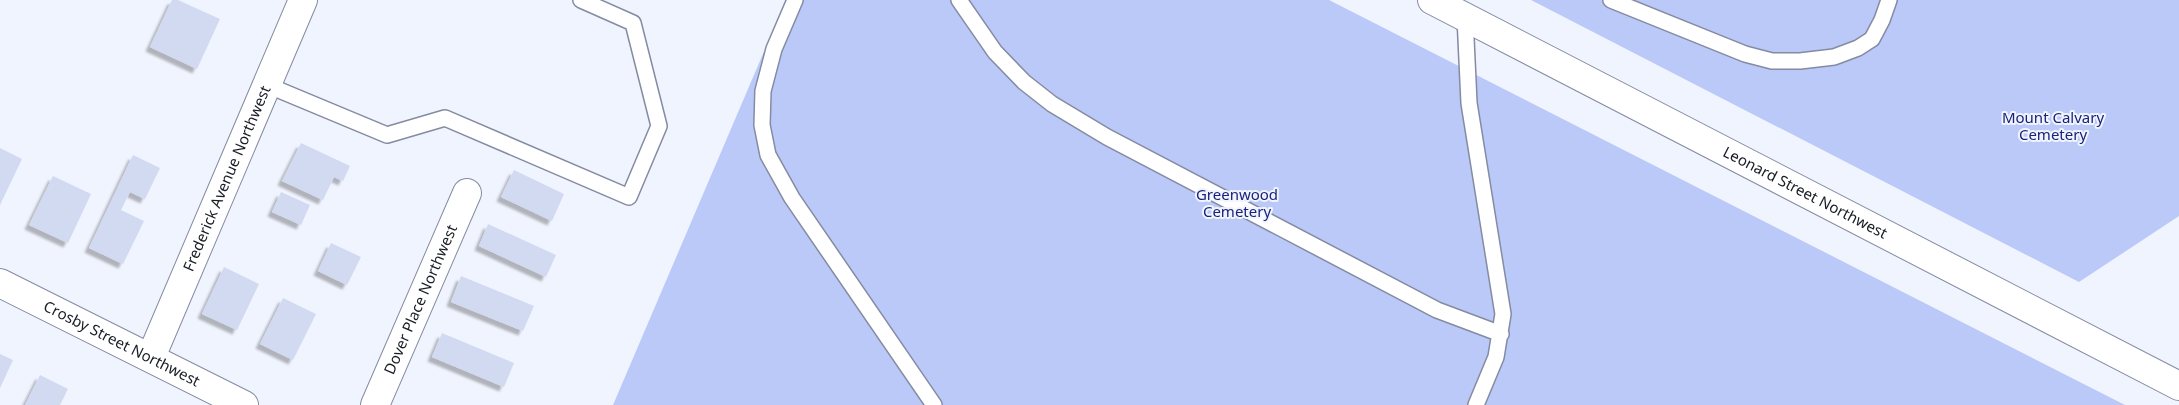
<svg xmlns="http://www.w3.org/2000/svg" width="2179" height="405" font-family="'Noto Sans',sans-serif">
	<defs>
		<filter id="shadow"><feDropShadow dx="-4.5" dy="4.5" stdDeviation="1" flood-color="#0004"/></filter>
	</defs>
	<rect width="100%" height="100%" fill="#f0f4fe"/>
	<path fill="#bac9f8" d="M786,0h543l796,405h-1512z
		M1531,0h648v216l-100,66z"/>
	<path fill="#d2daf2" filter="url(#shadow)" d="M172,0h6l42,19 -23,50 -47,-22z
		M301,143l49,23 -7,15 -9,-4 -11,23 -41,-19z
		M0,148l22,11 -22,46z
		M133,155l27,13 -15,31 -15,-7 -9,18 23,11 -21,43 -34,-16z
		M514,170l50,24 -12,27 -51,-24z
		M53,176l38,18 -23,49 -39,-18z
		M281,192l29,13 -9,20 -29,-13z
		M488,224l68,31 -10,22 -67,-31z
		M331,243l30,14 -14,28 -29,-14z
		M224,267l35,17 -22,46 -35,-16z
		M461,276l73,30 -11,25 -72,-29z
		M283,298l33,16 -23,46 -33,-16z
		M442,333l72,30 -10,24 -72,-30z
		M0,354l13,6 -13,28z
		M40,375l28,14 -8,16h-35z"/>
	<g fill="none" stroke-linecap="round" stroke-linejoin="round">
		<defs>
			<path id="service" d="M795,0l-21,49 -11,42 -1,34 6,30 24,43 142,207
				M959,0l36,52 29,30 28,22 55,33 330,173 64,24
				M1611,0l134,54 27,7h28l34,-4 24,-9 14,-9 10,-19 7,-20
				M1465,17l4,86 34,211 -7,43 -20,48
				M267,85l120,50 58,-17 184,79 30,-71 -26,-103 -52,-23"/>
			<g id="minor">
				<path id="s1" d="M0,283l244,122"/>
				<path id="s2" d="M151,357l152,-357"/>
				<path id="s3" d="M375,405l92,-212"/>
			</g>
			<g id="secondary">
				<path id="s4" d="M1432,0l747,386"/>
			</g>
		</defs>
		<use href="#service" stroke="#848ba2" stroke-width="18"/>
		<use href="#minor" stroke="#848ba2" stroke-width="30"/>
		<use href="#secondary" stroke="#848ba2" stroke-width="30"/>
		<use href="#service" stroke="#fff" stroke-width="15"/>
		<use href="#minor" stroke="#fff" stroke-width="28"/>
		<use href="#secondary" stroke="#fff" stroke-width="28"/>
	</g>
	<g text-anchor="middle" stroke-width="4" stroke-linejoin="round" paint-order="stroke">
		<g font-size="15" fill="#1b227a" stroke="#f0f4fe">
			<text x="2053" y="123">Mount Calvary<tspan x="2053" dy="17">Cemetery</tspan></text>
			<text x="1237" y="200">Greenwood<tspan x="1237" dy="17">Cemetery</tspan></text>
		</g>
		<g font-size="15" fill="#191c24" stroke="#f0f4fe">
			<text dy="5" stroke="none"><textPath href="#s2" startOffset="194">Frederick Avenue Northwest</textPath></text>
			<text dy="5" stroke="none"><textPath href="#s4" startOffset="420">Leonard Street Northwest</textPath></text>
			<text dy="5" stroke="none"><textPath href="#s3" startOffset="115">Dover Place Northwest</textPath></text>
			<text dy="5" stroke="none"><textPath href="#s1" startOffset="136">Crosby Street Northwest</textPath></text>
		</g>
	</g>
</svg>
